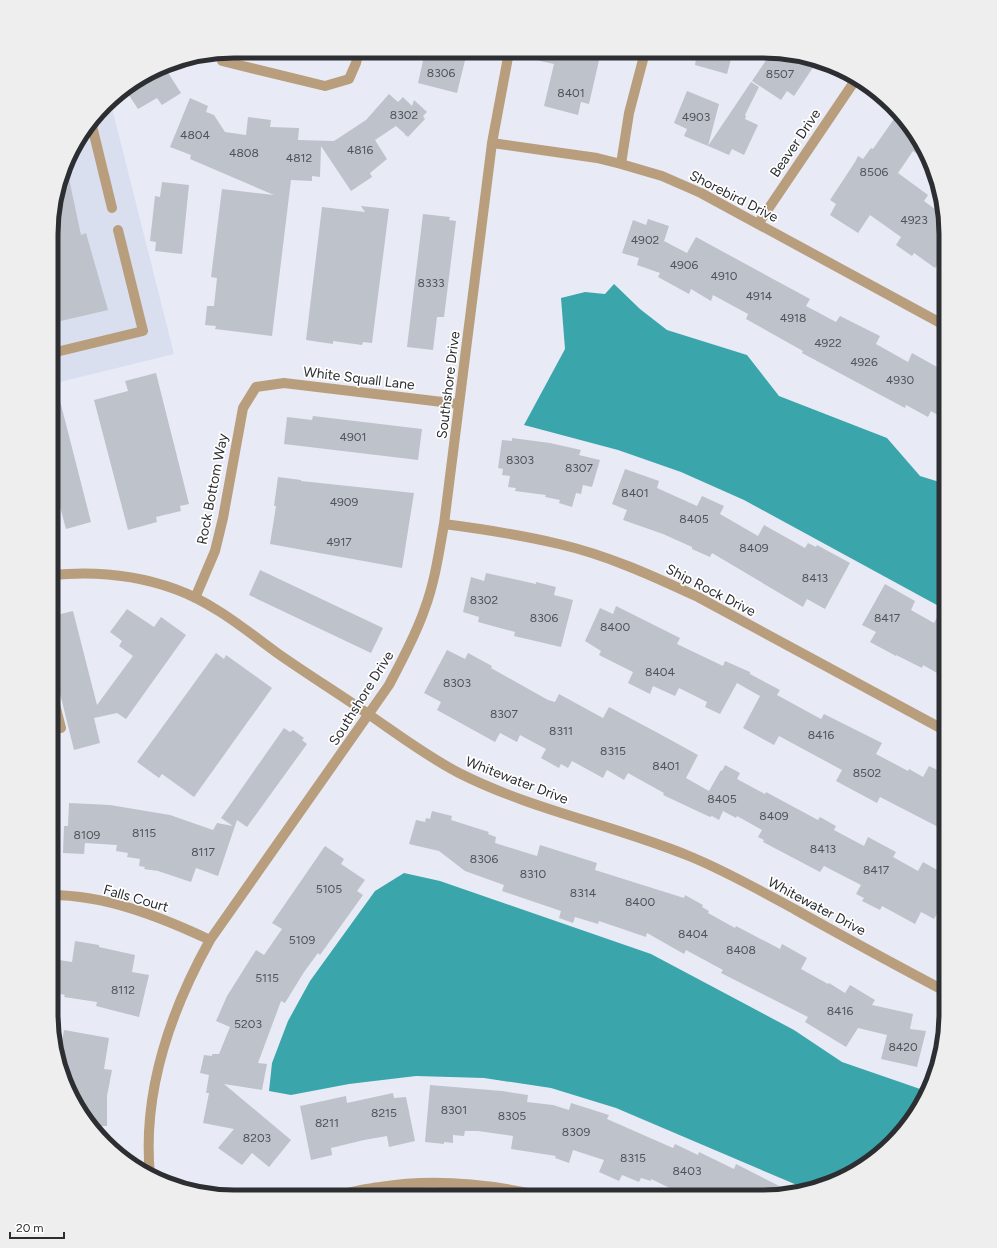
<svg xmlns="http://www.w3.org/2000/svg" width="997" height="1248" font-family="Figtree,sans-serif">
	<rect width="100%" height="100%" fill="#e8ebf5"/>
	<path fill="#d9dfef" d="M110,100l64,254 -122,30 1,-174 22,-67z"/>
	<path fill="#3aa6ac" d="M614,284l26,25 27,21 80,25 32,41 108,42 33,38 26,8v126l-202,-110 -63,-28 -63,-22 -94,-25 41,-76 -4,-51 24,-6 20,2z
		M404,873l36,8 211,73 143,76 48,32 84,29 -5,15 -29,38 -38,29 -50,15 -188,-80 -65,-20 -67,-10 -68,-2 -67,8 -58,11 -22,-4 3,-28 16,-42 22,-40 65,-90z"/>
	<path fill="#bec2cb" d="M425,52h42l-10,41 -39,-10z
		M528,52h56l16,4 -11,48 -8,-2 -3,13 -34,-9 10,-42 -27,-6z
		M697,52h36l-6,22 -32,-9z
		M771,53h16l29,10 -22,33 -7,-5 -6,9 -29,-19z
		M167,71l14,22 -19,12 -5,-7 -19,11 -13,-20 27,-15 3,5z
		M751,82l8,5 -14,28 1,1 -1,3 13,6 -14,30 -12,-6 -3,6 -21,-9z
		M687,91l32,13 -11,42 -24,-10 3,-7 -13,-6z
		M389,94l9,8 5,-5 9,9 2,-6 13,12 -4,4 2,3 -17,18 -2,-2 -1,1v-2l-9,-8 -21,14 12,19 -17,14 2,4 -21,14 -30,-45 -1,31 -8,-1v5l-21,-1 -19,156 -57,-7 1,-3 -11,-1 2,-19h7l3,-28 -6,-1 11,-88 52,6 -84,-36 1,-4 -21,-8 20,-49 18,8 -2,6 8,3 11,17 21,3 2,-18 23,3 -1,7 29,1 -1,12 36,1 32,-21z
		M896,116l26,27 7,19 -16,-11 -15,22 30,22 -4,6 19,14 3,19v31l-6,-4 -5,7 -21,-15 -2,3 -16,-11 5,-8 -31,-22 -12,18 -28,-18 6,-11 -6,-4 25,-38 3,-6 5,3 8,-11 2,1z
		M67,169l14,66 5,-2 22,77 -56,13 1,-113z
		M162,182l27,3 -7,69 -27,-3 1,-9 -6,-1 5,-45 5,1z
		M361,206l28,3 -17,134 -9,-1 -1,3 -29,-4v3l-27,-4 16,-133 43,5z
		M423,214l27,3 -1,3 7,1 -12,96h-7l-4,33 -26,-3z
		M648,219l21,7 -5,15 23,12 9,-16 114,62 -4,7 30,16 4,-6 40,20 -4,8 32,18 4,-9 34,19v48l-15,-9 -3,6 -22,-12 -1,3 -103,-55 1,-2 -57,-32 2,-5 -35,-19 -2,6 -20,-12 -2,5 -31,-17 2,-4 -23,-8 2,-7 -17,-5 11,-33 13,5z
		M156,373l33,131 -9,2 1,5 -25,6 1,5 -29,8 -34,-130 34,-9 -3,-10z
		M57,389l34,133 -25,7 -14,-52v-87z
		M313,416l109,13 -4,31 -134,-16 3,-27 25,3z
		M512,438l38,5 31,7 -2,5 21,5 -8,27 -9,-2 -2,9 -5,-1 -4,14 -13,-4 1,-3 -15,-3 1,-2 -31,-4 1,-3 -8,-1 2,-11 -8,-1 1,-6 -5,-1 4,-28 10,1z
		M625,469l34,12 -2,7 40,18 5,-10 22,10 -4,8 38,22 6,-11 41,23 3,-5 8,4 1,-2 33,18 -25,46 -18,-10 -4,8 -91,-54 -2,4 -18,-8v-2l-29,-13 -40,-14 4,-10 -15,-6z
		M278,477l23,3v1l113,12 -12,75 -132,-24 6,-38h-2z
		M260,570l123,58 -12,25 -122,-58z
		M486,573l50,11v-2l20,5 -2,8 19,5 -12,47 -47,-11 1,-4 -37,-10 1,-5 -16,-5 8,-35 13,4z
		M885,584l30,17 -4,9 23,13 12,-22v77l-23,-13 -1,3 -26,-13v1l-26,-14 6,-10 -14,-7z
		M616,606l64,32 -3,6 46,22 2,-5 25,11v2l30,16 -3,5 44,24 3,-5 58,29 -6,11 32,17 1,-2 14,8 6,-11 17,8v57l-66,-34 -3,6 -41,-22 6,-11 -63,-34 -5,9 -31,-17 17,-32 -23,-13 -17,31 -15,-7 2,-5 -28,-14 -4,8 -22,-10 -3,8 -22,-11 5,-11 -34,-17 2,-4 -16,-10 15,-33 13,6z
		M127,609l27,18 7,-10 25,18 -60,84 -9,-6 -23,5 6,25 -26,7 -22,-89v-45l21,-5 24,94 36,-49 -14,-10 3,-5 -12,-9z
		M447,650l18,9 3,-6 24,13 -1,2 57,32 7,2 4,-8 44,24 6,-11 49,26 40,22 -12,23 23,13 12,-21 1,1 3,-6 15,8 -3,6 28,15 1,-2 52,28 2,-3 16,9 -2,4 30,16 4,-9 28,15 -3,5 25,14 5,-9 23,13v23l-12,21 -13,-7 -6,12 -33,-18 -2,4 -18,-9 2,-3 -8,-4 5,-9 -37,-19 -4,6 -57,-30 1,-2 -6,-3 4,-7 -25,-14 -1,2 -13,-7 -4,9 -7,-4 -2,1 -47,-22 1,-2 -36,-20 -4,7 -17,-10 -4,8 -31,-17 -4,7 -7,-4 -2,4 -18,-10 5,-9 -26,-14 -3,7 -17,-9 -5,9 -58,-32 4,-8 -17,-9z
		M216,653l8,6 2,-4 46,33 -78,109 -32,-23 -3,4 -22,-16z
		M284,728l6,4 3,-2 11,8 -2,2 5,4 -60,83 -10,-7 -19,56 -22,-8 -5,14 -33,-11 -14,-2 1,-2 -6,-1 1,-7 -13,-2 1,-4 -12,-2 1,-6 -32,-2 -1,11 -21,-1 1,-27h4l1,-23 41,2 60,10 43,15 4,-7 16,3 -12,-8z
		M432,811l20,5 -1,4 38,12 -1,2 8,3 -1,6 42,13 3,-11 57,18 -2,7 89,28 1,-3 18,10 -1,2 7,4 -1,2 27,15 1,-2 44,23 2,-5 25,14 -6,11 27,15 1,-1 16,10 5,-8 25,15 -3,5 41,9 -3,15 16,2 -9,36 -36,-8 6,-24 -29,-7 -12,19 -41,-25 3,-5 -87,-44 2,-3 -37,-20 -2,4 -37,-21 -1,4 -47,-16 -1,3 -23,-7 -2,6 -14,-5 2,-7 -59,-20 2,-6 -39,-14 -26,-20 -30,-7 7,-24 9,2 1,-4 4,1z
		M325,846l19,13 -3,5 24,16 -8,11 6,4 -43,60 -2,-2 -14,19 -19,31 -4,-2 -23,62 9,1 -5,26 -38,-6 67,56 -22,27 -17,-14 -10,12 -24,-17 16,-19 -31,-6 6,-30h-3l3,-18 -9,-2 4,-18 8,1v-2h7l11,-27 -14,-6 11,-25 29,-46 8,5 18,-26 -10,-6z
		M75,941l24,4v2l36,8 -3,17 17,3 -10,42 -43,-11 1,-4 -33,-5 1,-2 -14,-3v-27l7,1 1,-6 13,2z
		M64,1030l45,8 -5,31 8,1 -5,26v30h-12l-20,-21 -17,-42z
		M430,1085l72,6 26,4 -1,7 26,3 16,5 2,-7 38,12 -2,4 66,29 2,-4 23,11 1,-3 35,17 2,-5 55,28 -16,5h-99l2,-5 -27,-13v2l-10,-3 -2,4 -17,-7 -3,6 -20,-9 5,-12 -31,-10 -4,13 -14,-5 1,-2 -45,-7 2,-13 -35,-5h-13l-1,5 -11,-1v8l-9,-1v2l-19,-2z
		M393,1093l1,5 12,-1 9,44 -26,6 -2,-11 -23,4 -33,8 1,7 -21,5 -11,-54 46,-10 1,7z"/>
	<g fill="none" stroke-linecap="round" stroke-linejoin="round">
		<path stroke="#b99e7e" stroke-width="10" d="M222,61l103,25 24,-7 7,-16 3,-12
			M88,127l4,-1 20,82
			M492,143l105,15 24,6 41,12 39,17 245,133
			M621,164l8,-51 16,-61
			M758,224l98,-145
			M52,353l91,-22 -25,-101
			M444,524c39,5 77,11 115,20 48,11 94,32 139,53l248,134
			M52,575c42,-4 82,-1 123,14 39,14 72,42 105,66 30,21 61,40 91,61 29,20 57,41 88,57 73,37 155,52 230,83 37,15 72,35 107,54 48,27 96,53 145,79l5,-9
			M195,598l20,-47 8,-33 20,-110 13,-21 28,-4 175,21
			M52,693l9,35
			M51,895c55,0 110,22 159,45
			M150,1175c-8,-83 21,-165 60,-235l179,-255c13,-25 27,-50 36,-77 10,-27 14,-56 19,-84l48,-381 17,-91
			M329,1197c17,-4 34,-8 51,-10 56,-9 111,-3 166,10"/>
	</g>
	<g text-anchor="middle" stroke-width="3.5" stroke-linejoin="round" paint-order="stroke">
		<g font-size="12" fill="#515358">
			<text x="441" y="77">8306</text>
			<text x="780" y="78">8507</text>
			<text x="571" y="97">8401</text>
			<text x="404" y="119">8302</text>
			<text x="696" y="121">4903</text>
			<text x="195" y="139">4804</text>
			<text x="360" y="154">4816</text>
			<text x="244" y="157">4808</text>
			<text x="299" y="162">4812</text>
			<text x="874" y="176">8506</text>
			<text x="914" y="224">4923</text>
			<text x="645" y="244">4902</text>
			<text x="684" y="269">4906</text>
			<text x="724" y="280">4910</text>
			<text x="431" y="287">8333</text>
			<text x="759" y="300">4914</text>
			<text x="793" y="322">4918</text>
			<text x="828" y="347">4922</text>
			<text x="864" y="366">4926</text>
			<text x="900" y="384">4930</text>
			<text x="353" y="441">4901</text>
			<text x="520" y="464">8303</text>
			<text x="579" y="472">8307</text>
			<text x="635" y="497">8401</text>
			<text x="344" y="506">4909</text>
			<text x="694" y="523">8405</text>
			<text x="339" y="546">4917</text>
			<text x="754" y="552">8409</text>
			<text x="815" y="582">8413</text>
			<text x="484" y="604">8302</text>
			<text x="544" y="622">8306</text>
			<text x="887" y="622">8417</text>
			<text x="615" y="631">8400</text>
			<text x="660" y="676">8404</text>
			<text x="457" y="687">8303</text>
			<text x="504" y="718">8307</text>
			<text x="561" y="735">8311</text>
			<text x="821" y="739">8416</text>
			<text x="613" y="755">8315</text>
			<text x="666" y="770">8401</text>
			<text x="867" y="777">8502</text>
			<text x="722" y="803">8405</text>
			<text x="774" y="820">8409</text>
			<text x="144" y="837">8115</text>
			<text x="87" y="839">8109</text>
			<text x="823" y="853">8413</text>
			<text x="203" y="856">8117</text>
			<text x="484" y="863">8306</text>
			<text x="876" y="874">8417</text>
			<text x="533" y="878">8310</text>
			<text x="329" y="893">5105</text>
			<text x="583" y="897">8314</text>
			<text x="640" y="906">8400</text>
			<text x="693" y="938">8404</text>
			<text x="302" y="944">5109</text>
			<text x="741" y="954">8408</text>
			<text x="267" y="982">5115</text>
			<text x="123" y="994">8112</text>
			<text x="840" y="1015">8416</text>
			<text x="248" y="1028">5203</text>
			<text x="903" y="1051">8420</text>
			<text x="454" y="1114">8301</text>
			<text x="384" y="1117">8215</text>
			<text x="512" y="1120">8305</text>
			<text x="327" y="1127">8211</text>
			<text x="576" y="1136">8309</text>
			<text x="257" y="1142">8203</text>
			<text x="633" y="1162">8315</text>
			<text x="687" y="1175">8403</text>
		</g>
		<g font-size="14" fill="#2d2e32" stroke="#fff">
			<text transform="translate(795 143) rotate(-56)" y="5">Beaver Drive</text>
			<text transform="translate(734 196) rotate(27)" y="5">Shorebird Drive</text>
			<text transform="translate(359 378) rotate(7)" y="5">White Squall Lane</text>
			<text transform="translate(448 385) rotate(-83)" y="5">Southshore Drive</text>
			<text transform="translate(212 489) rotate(-79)" y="5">Rock Bottom Way</text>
			<text transform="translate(711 590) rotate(27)" y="5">Ship Rock Drive</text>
			<text transform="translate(361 698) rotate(-58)" y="5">Southshore Drive</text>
			<text transform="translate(517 780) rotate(21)" y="5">Whitewater Drive</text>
			<text transform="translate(136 898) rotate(16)" y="5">Falls Court</text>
			<text transform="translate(817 906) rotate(28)" y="5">Whitewater Drive</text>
		</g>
	</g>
	<path d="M0 0H997V1248H0ZM234 58H763A176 176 0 0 1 939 234V1014A176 176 0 0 1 763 1190H234A176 176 0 0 1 58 1014V234A176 176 0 0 1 234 58Z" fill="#eeeeef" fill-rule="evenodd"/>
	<path fill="none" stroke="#2d2e32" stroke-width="5" d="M234 58H763A176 176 0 0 1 939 234V1014A176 176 0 0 1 763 1190H234A176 176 0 0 1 58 1014V234A176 176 0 0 1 234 58Z"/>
	<path d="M10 1232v6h54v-6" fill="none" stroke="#2d2e32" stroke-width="2"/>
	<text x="16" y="1232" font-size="12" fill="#2d2e32" stroke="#ffffff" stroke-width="3" paint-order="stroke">20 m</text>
</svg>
